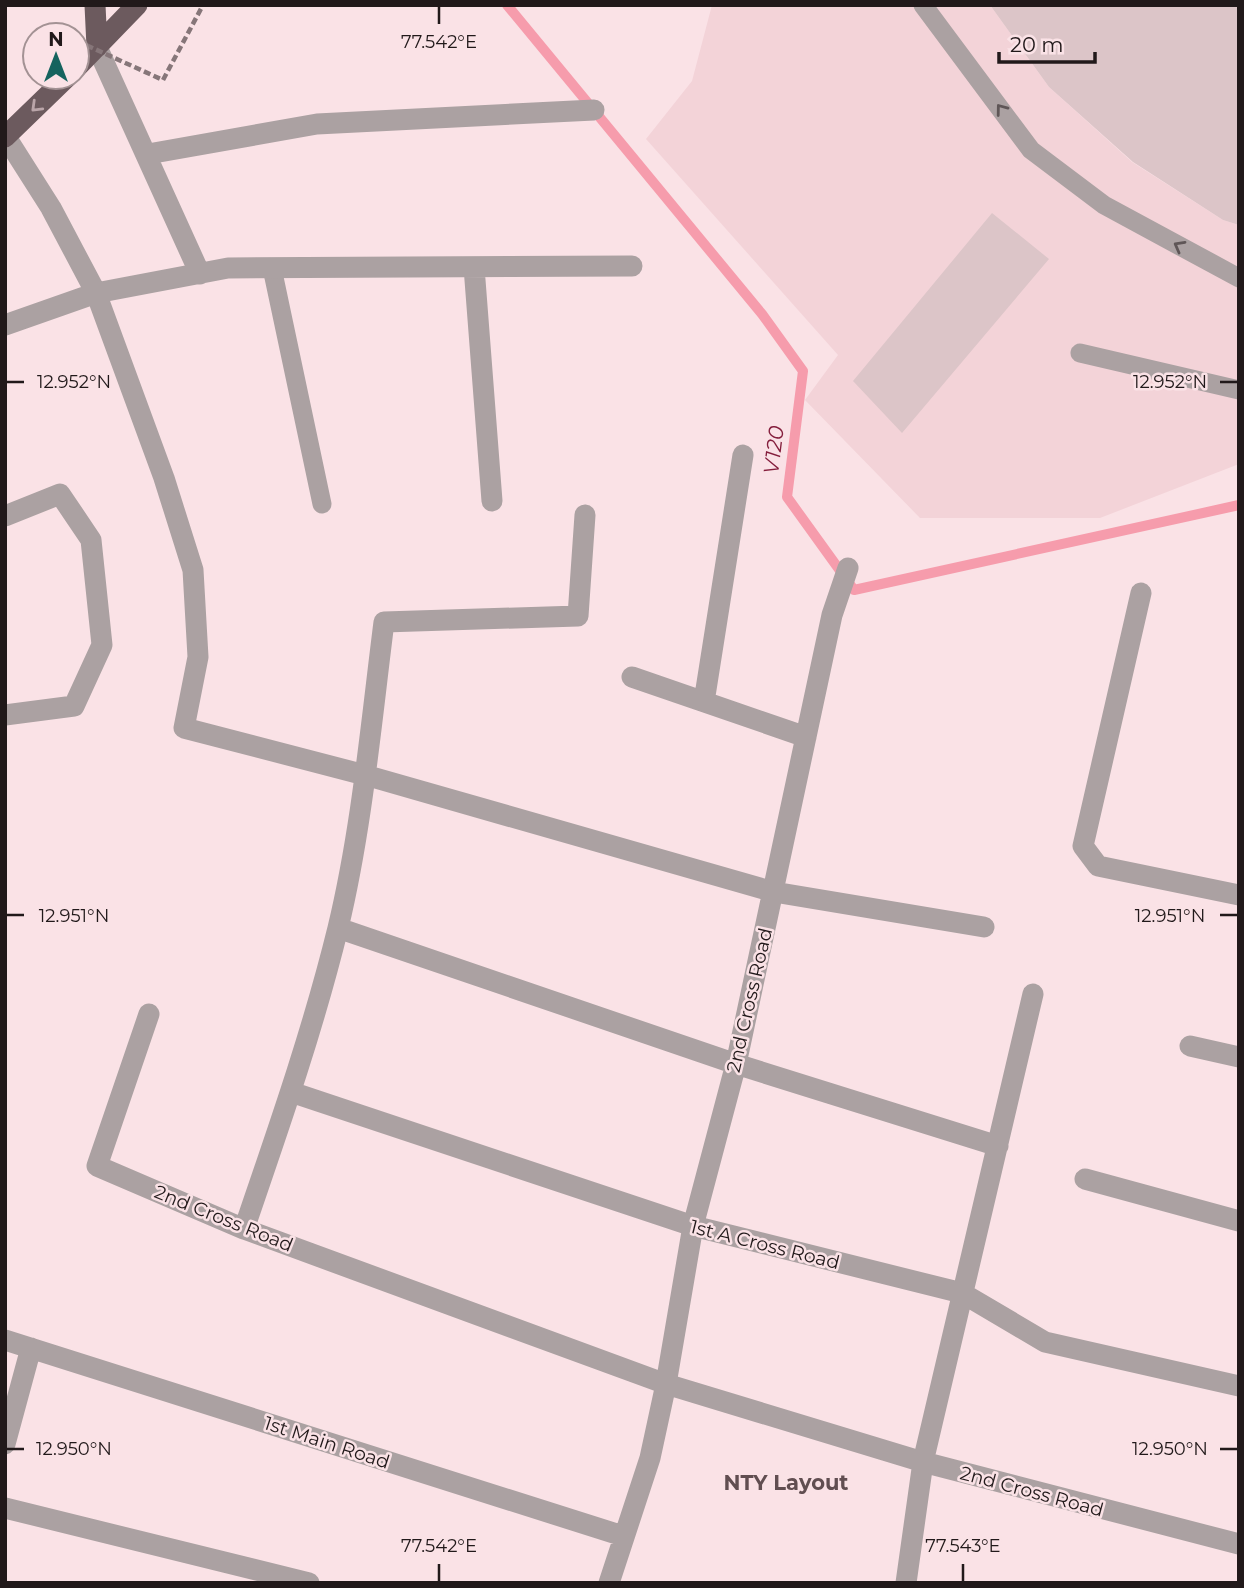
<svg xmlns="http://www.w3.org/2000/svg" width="1244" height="1588" font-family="Montserrat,sans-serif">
	<rect width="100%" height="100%" fill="#fae2e6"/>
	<path fill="#f3d3d8" d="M712,5h278l59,82 83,75 91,58 16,5v239l-139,54h-180l-115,-118 33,-45 -192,-216 46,-58z"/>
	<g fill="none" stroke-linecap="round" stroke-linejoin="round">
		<path stroke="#f69cac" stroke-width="10" d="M507,5l255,309 41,57 -16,126 67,93 385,-85"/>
	</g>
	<path fill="#dcc5c8" d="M990,5h249v220l-16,-5 -90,-58 -84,-75z
		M992,213l57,46 -147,174 -49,-52z"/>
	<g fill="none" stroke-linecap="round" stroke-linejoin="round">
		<path stroke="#867679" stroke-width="4.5" stroke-dasharray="7 3.5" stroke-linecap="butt" d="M41,35l6,-8 17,8
			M28,53l7,-10"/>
		<path stroke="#aba1a2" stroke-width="19" d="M923,5l108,145 73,55 135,73
			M272,268l50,236
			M1080,353l159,37"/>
		<path stroke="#aba1a2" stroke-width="21" d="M97,47l103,227
			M6,137l45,71 45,85 68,185 29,92 5,87 -14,71 181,47 409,117 210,35
			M148,154l169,-30 277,-14
			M474,267l18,234
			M5,325l91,-32 132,-25 404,-2
			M5,516l55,-22 31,46 11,105 -28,61 -69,9
			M1141,593l-58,253 15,20 141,29
			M632,677l174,60
			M704,702l39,-247
			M338,928l398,136 262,82
			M149,1014l-52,152 147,63 422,155 257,78 316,82
			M1190,1046l49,11
			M291,1092l402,134 269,67 83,49 194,44
			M1085,1179l154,42
			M244,1229c34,-99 69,-199 94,-301 24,-100 33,-204 46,-306l194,-6 7,-101
			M5,1340l618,196
			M5,1444l26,-96
			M5,1508l304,75
			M609,1583l41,-125 16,-74 27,-158 43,-162 96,-449 16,-47
			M906,1583l17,-121 110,-468"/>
		<path stroke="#6c5a5e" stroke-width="21" d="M95,5l2,42
			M77,67l60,-62
			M5,137l62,-60"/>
		<path stroke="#867679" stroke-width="4.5" stroke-dasharray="7 3.5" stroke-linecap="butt" d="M77,41l86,39 40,-75"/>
	</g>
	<defs><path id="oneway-chevron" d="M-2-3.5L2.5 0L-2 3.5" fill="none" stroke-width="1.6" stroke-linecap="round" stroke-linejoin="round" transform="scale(1.75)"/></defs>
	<use stroke="#baa5a9" href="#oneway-chevron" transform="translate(36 107) rotate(136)"/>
	<g stroke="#5f5657">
		<use href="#oneway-chevron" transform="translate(1001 109) rotate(-127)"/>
		<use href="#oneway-chevron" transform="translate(1179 246) rotate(-151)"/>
	</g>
	<path fill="none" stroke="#21191a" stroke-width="2.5" d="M439,7v17M7,382h17M1220,382h17M7,915h17M1220,915h17M7,1449h17M1220,1449h17M439,1564v17M963,1564v17"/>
	<g text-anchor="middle" stroke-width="5" stroke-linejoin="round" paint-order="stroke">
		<g font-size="19" fill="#21191a" stroke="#fae2e6">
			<text transform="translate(749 1000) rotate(-77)" y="7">2nd Cross Road</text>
			<text transform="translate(224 1218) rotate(22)" y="7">2nd Cross Road</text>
			<text transform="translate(765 1244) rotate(14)" y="7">1st A Cross Road</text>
			<text transform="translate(327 1442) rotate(18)" y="7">1st Main Road</text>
			<text transform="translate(1032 1491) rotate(15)" y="7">2nd Cross Road</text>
		</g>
		<g font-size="21" font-style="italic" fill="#851f3d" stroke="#fae2e6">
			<text transform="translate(774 450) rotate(-83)" y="7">V120</text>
		</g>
		<g font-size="21" font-weight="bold" fill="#614e51" stroke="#fae2e6">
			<text x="786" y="1490">NTY Layout</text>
		</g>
	</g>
	<g font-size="18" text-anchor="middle" fill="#21191a" stroke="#fae2e6" stroke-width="5" stroke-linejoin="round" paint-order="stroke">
		<text x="439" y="48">77.542°E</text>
		<text x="74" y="388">12.952°N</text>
		<text x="1170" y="388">12.952°N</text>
		<text x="74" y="922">12.951°N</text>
		<text x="1170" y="922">12.951°N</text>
		<text x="74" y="1455">12.950°N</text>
		<text x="1170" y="1455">12.950°N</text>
		<text x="439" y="1552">77.542°E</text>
		<text x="963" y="1552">77.543°E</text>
	</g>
	<rect width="1244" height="1588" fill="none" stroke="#21191a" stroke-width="14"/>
	<g transform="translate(56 56)"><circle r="33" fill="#fae2e6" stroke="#a39294" stroke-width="2"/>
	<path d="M0-5L12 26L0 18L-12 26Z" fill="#15635e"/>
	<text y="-10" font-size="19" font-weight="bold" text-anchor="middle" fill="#21191a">N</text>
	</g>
	<path d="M999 52v10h96v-10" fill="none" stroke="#21191a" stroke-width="3.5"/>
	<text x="1010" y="52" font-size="21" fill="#21191a" stroke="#fae2e6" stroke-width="5" paint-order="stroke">20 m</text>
</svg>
